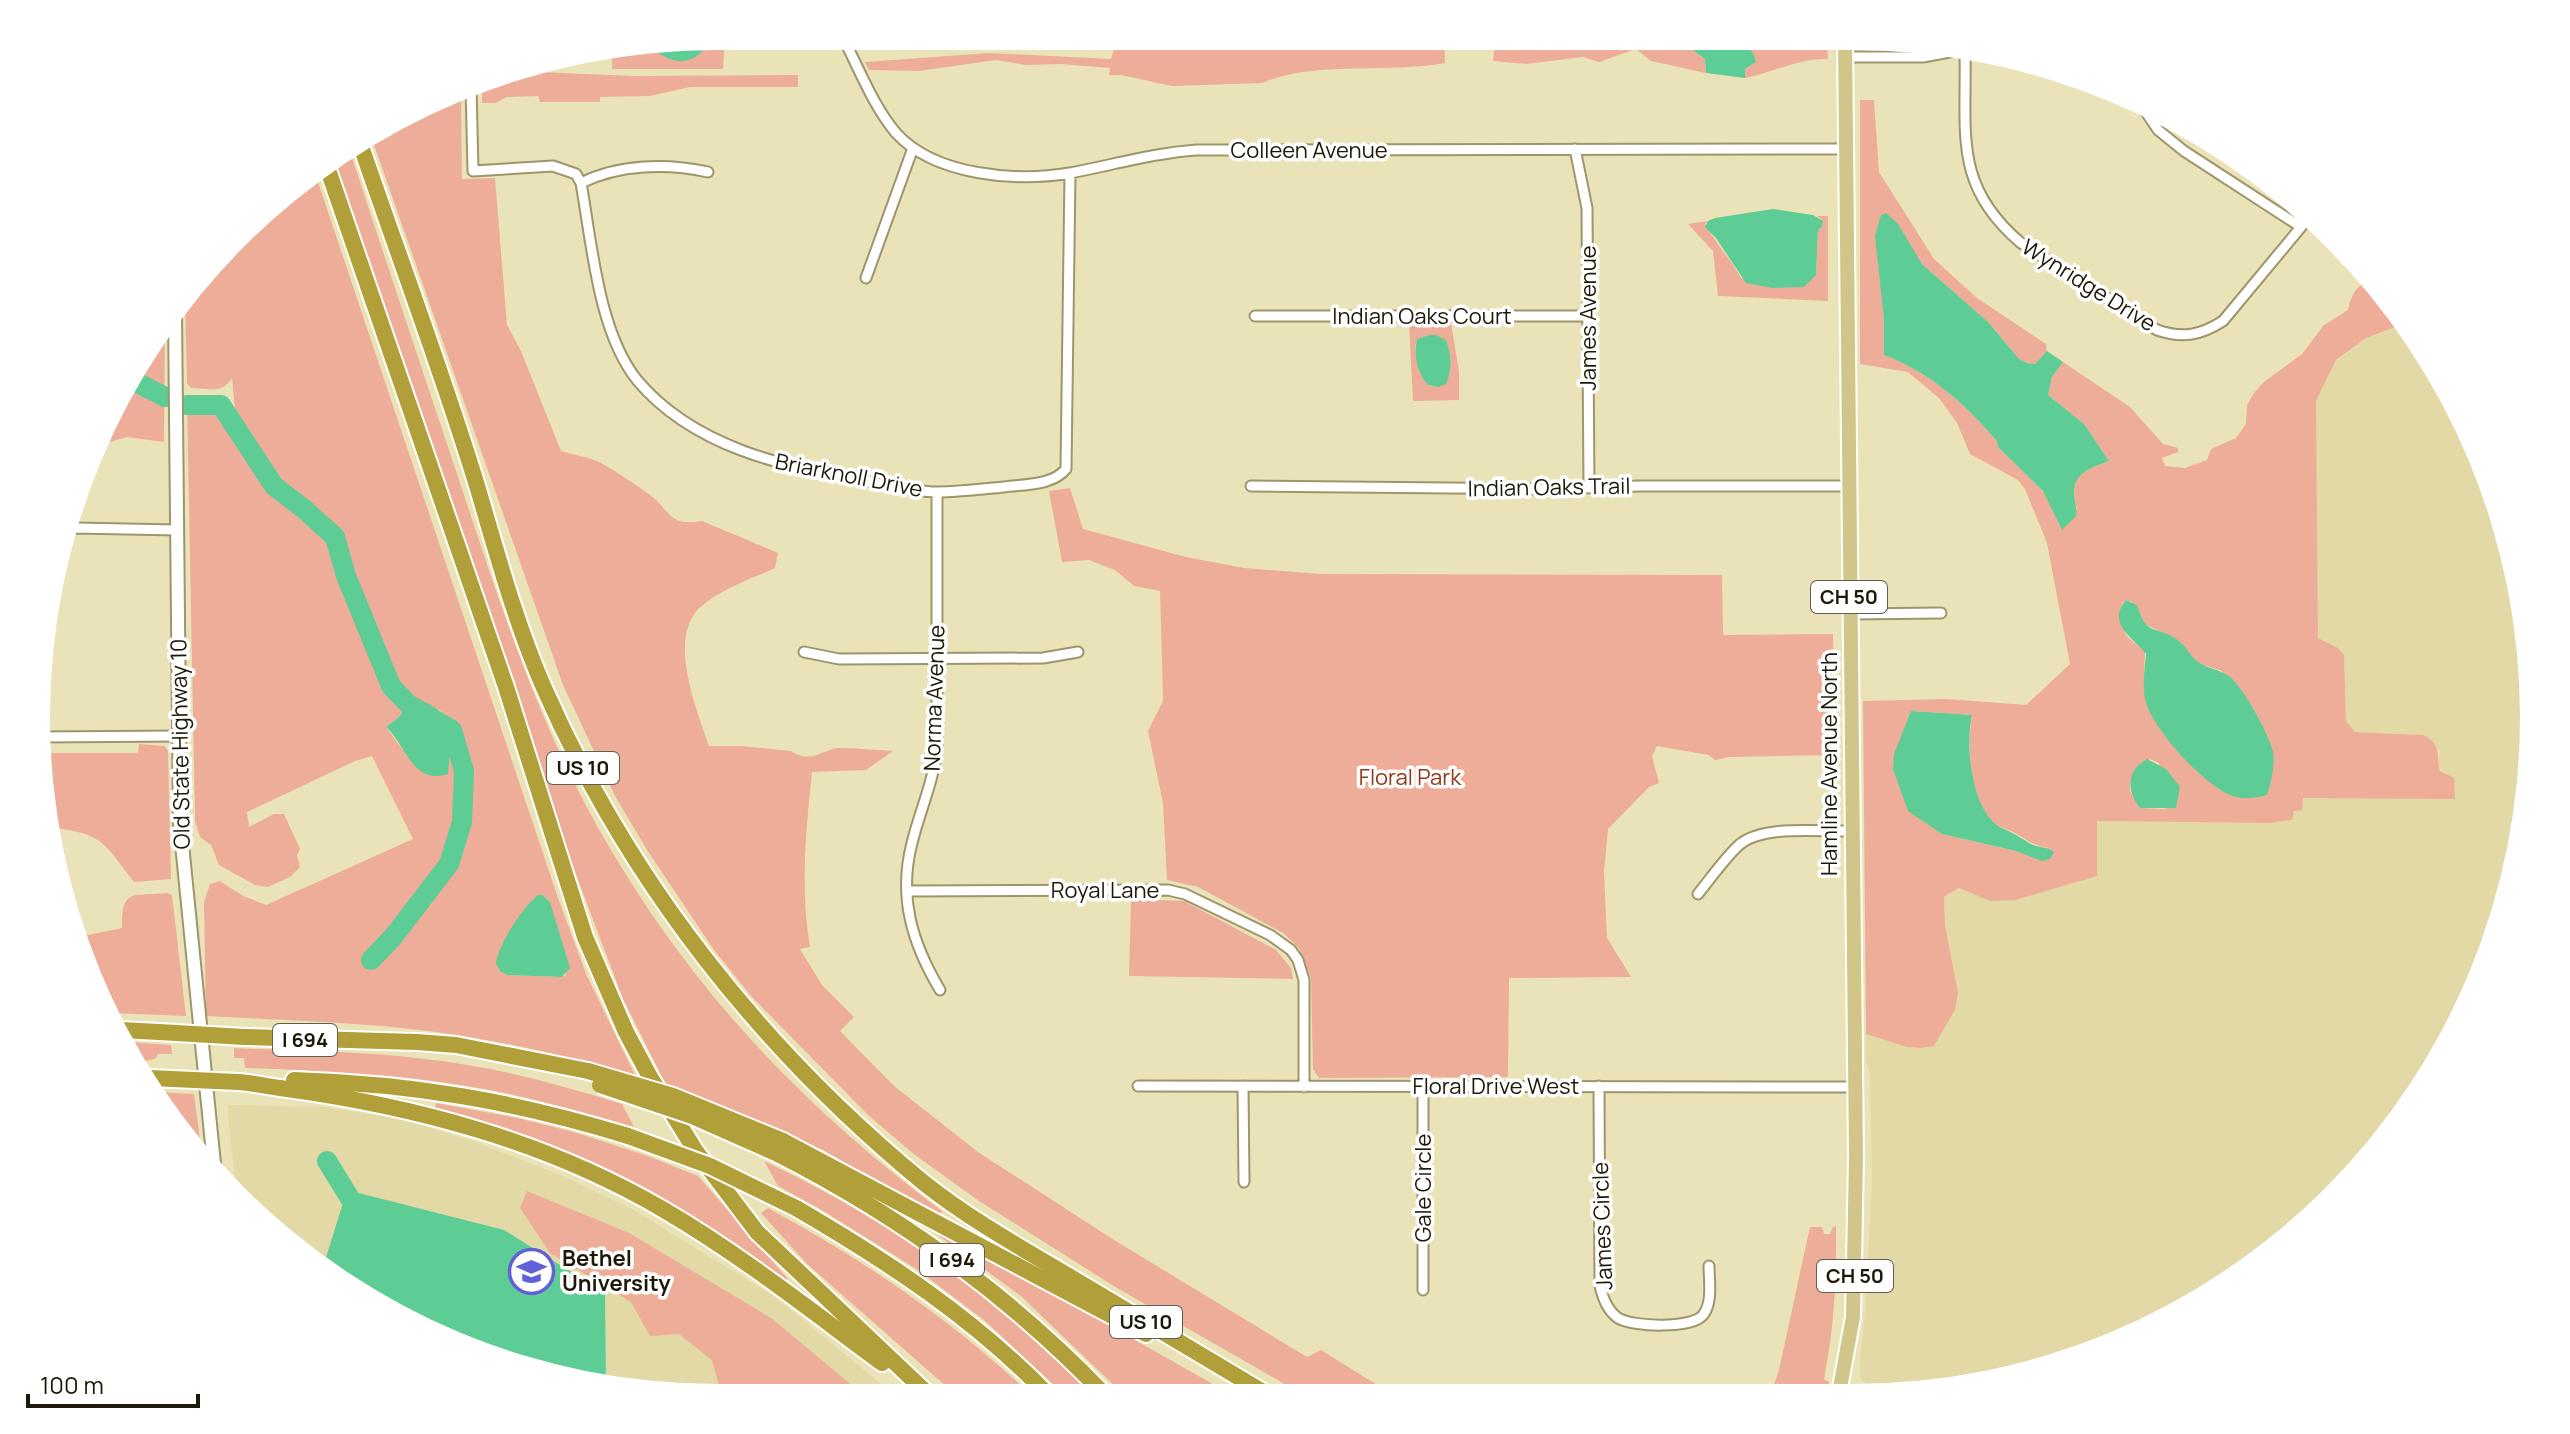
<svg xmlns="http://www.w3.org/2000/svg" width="2570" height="1434" font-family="Manrope,sans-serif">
	<rect width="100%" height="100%" fill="#ebe3b8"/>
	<path fill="#e2d9a6" d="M2406,323l58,93 47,125 22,132 -5,133 -30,130 -55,122 -108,140 -104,85 -159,79 -131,30h-74l-1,-9 -6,-5v-20l5,-42 7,-134 -2,-108 -4,-12v-28l41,13 27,-1 21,-36 3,-17 -13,-68 -1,-27 15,-10 31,13 106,-80 173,2 22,-3 3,-9 8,-1 1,-12 141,-23 -6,-11 2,-13 -17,-16 -69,-3 -4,-4 -4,-7 -2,-66 -6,-7 -20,-10 -2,-237 20,-40 30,-23z
		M227,1105l96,2 79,12 70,22 89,34 71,34 143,88 121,99 -223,1 -133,-22 -164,-68 -140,-116z"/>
	<path fill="#eead98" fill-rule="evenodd" d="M725,36l-2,33h-111v-16l36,-6 24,13 37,-18v-5z
		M1118,36l326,1 1,26c-58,11 -129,-3 -183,20l-90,3 -51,-11h-12l1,-7 -50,-4 -34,1 -30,-5 -77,11 -50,-1 -4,-8 124,-9 122,6z
		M1496,37h42l5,5 9,-5h137l5,14 11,8 1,14 -55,-12 -15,-12 -37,13 -16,-5 -57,7 -33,-3z
		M1760,37h67l1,22c-30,-1 -55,14 -83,19v-9l11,-7 -6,-13z
		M538,72l96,4 164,-1v12h-108l-40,9 -50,1v5h-60l-2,-6 -32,1 -10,6h-14v-22z
		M461,92l1,87 33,-1 12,147 14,26 40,100c13,4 29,6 42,13 15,9 32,20 47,31 21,15 17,32 52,26l76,32 -3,15c-24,11 -51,20 -72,37 -38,29 -6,105 6,141h32l50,5c21,14 33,-3 49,-3 18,0 36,2 53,3l-27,19 -54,2c-6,59 -12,116 -2,175l-10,2 22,36 32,32 -14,14 54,55 84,66 136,88 193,117 14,-7 61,38 -10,6h-70l-185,-106 -138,-87 -64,-46 -47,-40 -116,-118 -38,-47 -67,-100 -32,-54 -52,-111 -191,-546z
		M1860,100h14l5,72 55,87 43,39 69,46 1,7 -12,13 -8,-1 -8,-4 -30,-36 -67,-59 -12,-18 -26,73v36c47,18 81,49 113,86l1,6 45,44 7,13 27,5c-11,-32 6,-38 32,-48l-25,-37 -36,-29 4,-18 11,-15 67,45 33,37 15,4v4l-16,6 3,8 20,2 22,-8 4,-11 25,-11 10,-14 1,-19 7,-12 10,-11 38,-28 22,-29 24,-15c4,-16 7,-24 24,-31l22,24 12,20 -40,15 -30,22 -20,41 2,237 20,10 6,7 2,66 9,11 68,3c19,9 13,19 17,36l14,7 1,21 -152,-1 -1,12 -8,1 -2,9 -23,3 -172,-2v55l-82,24 -25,1 -31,-13 -15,9 1,28 13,68 -3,17 -21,36 -13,2 -14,-1 -41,-13 -3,-333 84,-2 79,6 44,-41 -23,-121 -22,-54 -7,-9 -48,-26 -13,-31 -17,-24 -32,-27 -48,-8zM2126,600l6,2 12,22 24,11 31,29 21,6 14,11 25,41 14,31 -53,37 -43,-39 -33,-69 1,-32c-23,-15 -24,-19 -23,-46zM1911,711l61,4c-5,28 -3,86 21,107 7,6 15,7 22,11 12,7 20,13 34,15l-33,3 -74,-17 -49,-65zM2150,759l9,4 7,46 -26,-1 -10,-17 1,-13z
		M350,151c36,111 73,221 110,332 41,124 81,249 148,362 88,150 196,262 334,366l-3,6 -116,-67 -90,-40 -67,-25 -43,-86 -65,-172 -224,-667z
		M314,170l245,731 28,75 48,99c-57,-16 -114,-30 -173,-39 -84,-14 -171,-15 -256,-20l-2,-114 6,-18 10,-3 23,15 23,9 147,-66 -41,-83 -17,5 -108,51 2,15 25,-13h10l16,35 -3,6 3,12 -10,10 -22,10 -13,-2 -36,-20 -8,-20 -11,-8 -5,-16 -8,-421c14,-6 27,-1 34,12l14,-3 -3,-31c-11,17 -23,10 -41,10l-4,-5 -2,-81 118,-126zM404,709l36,1 4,6 -41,34 -17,-23 14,-11zM543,895l7,7 16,73 -5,2 -52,-2 -8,-3z
		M1817,216h11v85l-110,-5 -5,-45 -25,-27 20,-3 -3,3c10,19 26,35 36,54l75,-3 2,-45 4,-3 1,-6z
		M165,323l-1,119 -37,-5 -24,7 48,-106z
		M1409,323h42l8,49v28l-46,1zM1429,335l17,5c8,22 5,29 -8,47l-10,-2c-9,-16 -16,-29 -11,-46z
		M1070,488l13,41 103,28 58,11 76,6 402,1 1,60 110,-1v121l-104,2 -14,3 -7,-5 -51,-9 -5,10 7,27 -10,4 -41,42 -4,43 3,66 24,39 -122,1 -1,99 -189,1 -6,-9 -2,-91 -12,-30 -16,-15 -85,-46 -31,-7 -4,-77 -15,-72 15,-30 -3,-110 -26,-5 -19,-16 -26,-10 -27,2 -13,-71z
		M139,744l26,2 3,5 3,128 -37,3c-29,-37 -30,-49 -81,-54l-16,-67 1,-8h100z
		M167,893l5,2 14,121 -76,-3 -22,-36 -10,-40 44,-9c0,-41 10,-31 45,-35z
		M1131,899l53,2 92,49 15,18 2,11 -164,-3z
		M128,1042l43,3 1,9h-14l-3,5 -15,3z
		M234,1048c64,3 127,3 190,11 69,7 133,25 198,45l12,23c-53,-15 -107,-31 -161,-40 -76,-13 -152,-16 -228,-19l-1,-10h-10z
		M159,1092l35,2 9,69z
		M436,1103l82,15 56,14 71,23 53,21 90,103 -3,1c-30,-21 -60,-43 -91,-62 -81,-50 -169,-84 -259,-110z
		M764,1161c124,58 234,137 330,234h-29l-81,-75 -66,-50 -98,-61 -42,-23z
		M527,1191l102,42 142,85 94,78h-143l-10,-36 -33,-26 -29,2 -19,-34 -81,-49 -30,-45z
		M768,1208c96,52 184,112 263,187l-74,1 -151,-133 -45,-50z
		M934,1226l298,169h-108l-102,-98 -91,-67z
		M1836,1226c1,52 -2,102 -12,153l5,3 -3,11h-55l8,-23 31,-143h12l2,7h6l3,-7z"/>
	<path fill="#5ecc95" d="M709,37c-2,16 -20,28 -36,23 -8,-2 -17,-9 -25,-13z
		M1689,37c24,0 60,-6 67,25l-11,7v9l-39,-5 -1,-14 -11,-8z
		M1773,209l40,6 10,6 -1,6 -4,3 -2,45 -12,12 -32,1 -26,-5 -30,-45 -11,-11 3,-6 7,-3z
		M1886,213l12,11 24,40 67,59 30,36 8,4 8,1 12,-13 16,11 -11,15 -4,18 36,29 25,37c-18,7 -37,12 -35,35 1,7 3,12 2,20l-14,14 -19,-39 -45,-44 -1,-6c-32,-37 -66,-68 -113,-86v-36l-9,-83 6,-21z
		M1429,335h7l10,5c6,15 6,29 0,44l-8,3 -10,-2c-11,-13 -15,-30 -11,-46z
		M2126,600l11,5c10,35 21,18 43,37 7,6 10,14 17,19 10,8 23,8 33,16 14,12 39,57 43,75 2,13 -2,31 -6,43 -12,3 -25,5 -37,0 -27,-11 -80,-68 -85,-97 -3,-15 0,-30 1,-44 -10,-15 -41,-29 -20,-54z
		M410,700c21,0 27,10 42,23l-4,51c-36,11 -41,-28 -62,-47l14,-11z
		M1911,711l61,4c-7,29 -1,101 32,114 10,4 17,9 27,15 8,4 16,2 23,8l-4,7 -8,2 -26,-10 -74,-17 -34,-23 -15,-42 1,-15z
		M2147,759l19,10 14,18 -4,21h-36c-14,-18 -13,-38 7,-49z
		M538,895h5l7,7 20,66 -8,9 -54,-2 -7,-3 -5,-8c1,-17 27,-58 42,-69z
		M347,1190l157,40 101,63 1,92 -66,-10 -164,-68 -52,-43z"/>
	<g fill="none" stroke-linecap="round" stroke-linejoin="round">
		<path stroke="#5ecc95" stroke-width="20" d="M132,380l33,17
			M186,405h35l53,81 30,23 31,28 11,39 45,110 17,18 44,26 12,41 -2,51 -13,42 -56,73 -22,23
			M327,1161l32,52"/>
		<defs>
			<path id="minor" d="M842,36c17,32 31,70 54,97 39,43 120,49 174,40 43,-8 83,-20 127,-23l650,-1
				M1965,51c2,81 -13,134 56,192l136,87c26,9 44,5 66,-9l88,-106
				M1846,57h77l37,-7
				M471,86l2,85 80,-5 23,8 5,9c11,61 17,148 56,197 56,67 147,87 228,101 24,4 48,11 72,11 23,0 45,-3 67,-5 20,-3 48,-1 62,-18l4,-296
				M2140,103l18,27 26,21 117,76
				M1575,149l12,59 2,280
				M581,183c38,-19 86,-20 127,-11
				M866,278l47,-130
				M1255,316h333
				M1251,486l290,3 99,-3h208
				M937,492v255c-3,34 -17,63 -25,96 -14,54 0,100 28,147
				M64,530l11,-2 102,2
				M1850,614l91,-1
				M804,652l35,7 204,-1 35,-6
				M2531,664l1,37
				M40,737l139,-1
				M907,891l261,-1 17,4 85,41 21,15 7,10 6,20v107
				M1698,894c13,-16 26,-35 41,-49 24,-21 82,-13 112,-14
				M1138,1086l715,1
				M1243,1086l1,96
				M1423,1086v204
				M1599,1086l1,200c3,12 7,24 18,32 14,9 74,11 85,-3 10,-12 6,-35 6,-49"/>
			<path id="tertiary" d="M175,312l5,512 35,350"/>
			<path id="primary" d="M1839,1393l14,-76 3,-159 -11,-1121"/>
			<path id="motorway" d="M361,146c39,114 82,228 117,343 20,68 38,135 66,199 85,194 217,361 380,495 44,35 94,63 143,92 67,40 134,80 201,120
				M326,164l180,523 79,250 41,95 24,45 45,73 62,82 173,164
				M121,1030l38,2
				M245,1037l172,5 39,3 132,26
				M294,1080c120,4 220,21 334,56
				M238,1082c15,1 28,4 42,6 135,18 266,53 384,122 77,45 146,100 218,153
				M783,1141l363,193
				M778,1154c122,62 232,142 327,241
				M796,1208c91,53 179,111 252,187"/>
		</defs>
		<use href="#minor" stroke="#9d966c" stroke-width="13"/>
		<use href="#tertiary" stroke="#9d966c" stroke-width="16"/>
		<use href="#primary" stroke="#fff" stroke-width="18"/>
		<use href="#motorway" stroke="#fff" stroke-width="20"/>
		<use href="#minor" stroke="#fff" stroke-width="9"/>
		<use href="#tertiary" stroke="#fff" stroke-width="12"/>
		<use href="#primary" stroke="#d0c689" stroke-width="14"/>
		<use href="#motorway" stroke="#b1a03a" stroke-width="16"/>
		<defs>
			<path id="motorway-bridge" d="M159,1032l86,5
				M588,1071l85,25 110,45
				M150,1078l88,4
				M600,1085l92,31 86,38
				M628,1136l82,30 86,42"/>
		</defs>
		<use href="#motorway-bridge" stroke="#fff" stroke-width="20" stroke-linecap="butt"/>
		<use href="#motorway-bridge" stroke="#b1a03a" stroke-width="16"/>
	</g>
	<defs>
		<symbol id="university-ring" viewBox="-11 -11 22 22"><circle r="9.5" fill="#fff" stroke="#6260d9" stroke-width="1.5"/><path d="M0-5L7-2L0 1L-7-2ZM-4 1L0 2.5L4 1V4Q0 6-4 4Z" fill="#6260d9"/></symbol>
	</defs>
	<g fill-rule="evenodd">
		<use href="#university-ring" x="506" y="1246" width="51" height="51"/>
	</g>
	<g text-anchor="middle" stroke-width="7" stroke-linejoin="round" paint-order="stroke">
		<g fill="#fff" stroke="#605e53" stroke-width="2">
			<rect x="1811" y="581" width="76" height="32" rx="6"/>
			<rect x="547" y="752" width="72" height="32" rx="6"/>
			<rect x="273" y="1024" width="64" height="32" rx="6"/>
			<rect x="920" y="1244" width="64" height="32" rx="6"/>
			<rect x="1817" y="1260" width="76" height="32" rx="6"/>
			<rect x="1110" y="1306" width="72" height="32" rx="6"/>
		</g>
		<g font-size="20" font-weight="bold" fill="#1c1909">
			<text x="1849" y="604">CH 50</text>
			<text x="583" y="775">US 10</text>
			<text x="305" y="1047">I 694</text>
			<text x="952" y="1267">I 694</text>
			<text x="1855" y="1283">CH 50</text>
			<text x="1146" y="1329">US 10</text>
		</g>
		<g font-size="22" fill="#1c1909" stroke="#fff">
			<text x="1309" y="158">Colleen Avenue</text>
			<text transform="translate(2089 285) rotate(32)" y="8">Wynridge Drive</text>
			<text x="1422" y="324">Indian Oaks Court</text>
			<text transform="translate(1588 318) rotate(-90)" y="8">James Avenue</text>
			<text transform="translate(849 475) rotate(11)" y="8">Briarknoll Drive</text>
			<text transform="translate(1549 487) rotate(-1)" y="8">Indian Oaks Trail</text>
			<text transform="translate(934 698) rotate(-88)" y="8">Norma Avenue</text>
			<text transform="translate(180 744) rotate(-91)" y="8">Old State Highway 10</text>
			<text transform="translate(1829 764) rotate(-90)" y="8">Hamline Avenue North</text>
			<text x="1105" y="898">Royal Lane</text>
			<text x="1496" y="1094">Floral Drive West</text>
			<text transform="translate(1423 1188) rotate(-90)" y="8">Gale Circle</text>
			<text transform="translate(1602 1226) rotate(-92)" y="8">James Circle</text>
		</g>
		<g font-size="22" fill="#903817" stroke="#fff">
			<text x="1410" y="785">Floral Park</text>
		</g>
		<g font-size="22" font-weight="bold" fill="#1c1909" stroke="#fff" text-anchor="start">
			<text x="562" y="1266">Bethel<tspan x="562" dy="25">University</tspan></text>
		</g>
	</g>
	<path d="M0 0H2570V1434H0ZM717 50H1853A667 667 0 0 1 2520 717V717A667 667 0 0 1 1853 1384H717A667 667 0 0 1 50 717V717A667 667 0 0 1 717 50Z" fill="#fff" fill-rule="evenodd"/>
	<path d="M28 1394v12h170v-12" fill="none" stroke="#1c1909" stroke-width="4"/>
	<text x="40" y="1394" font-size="24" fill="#1c1909" stroke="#ffffff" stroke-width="6" paint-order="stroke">100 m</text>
</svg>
